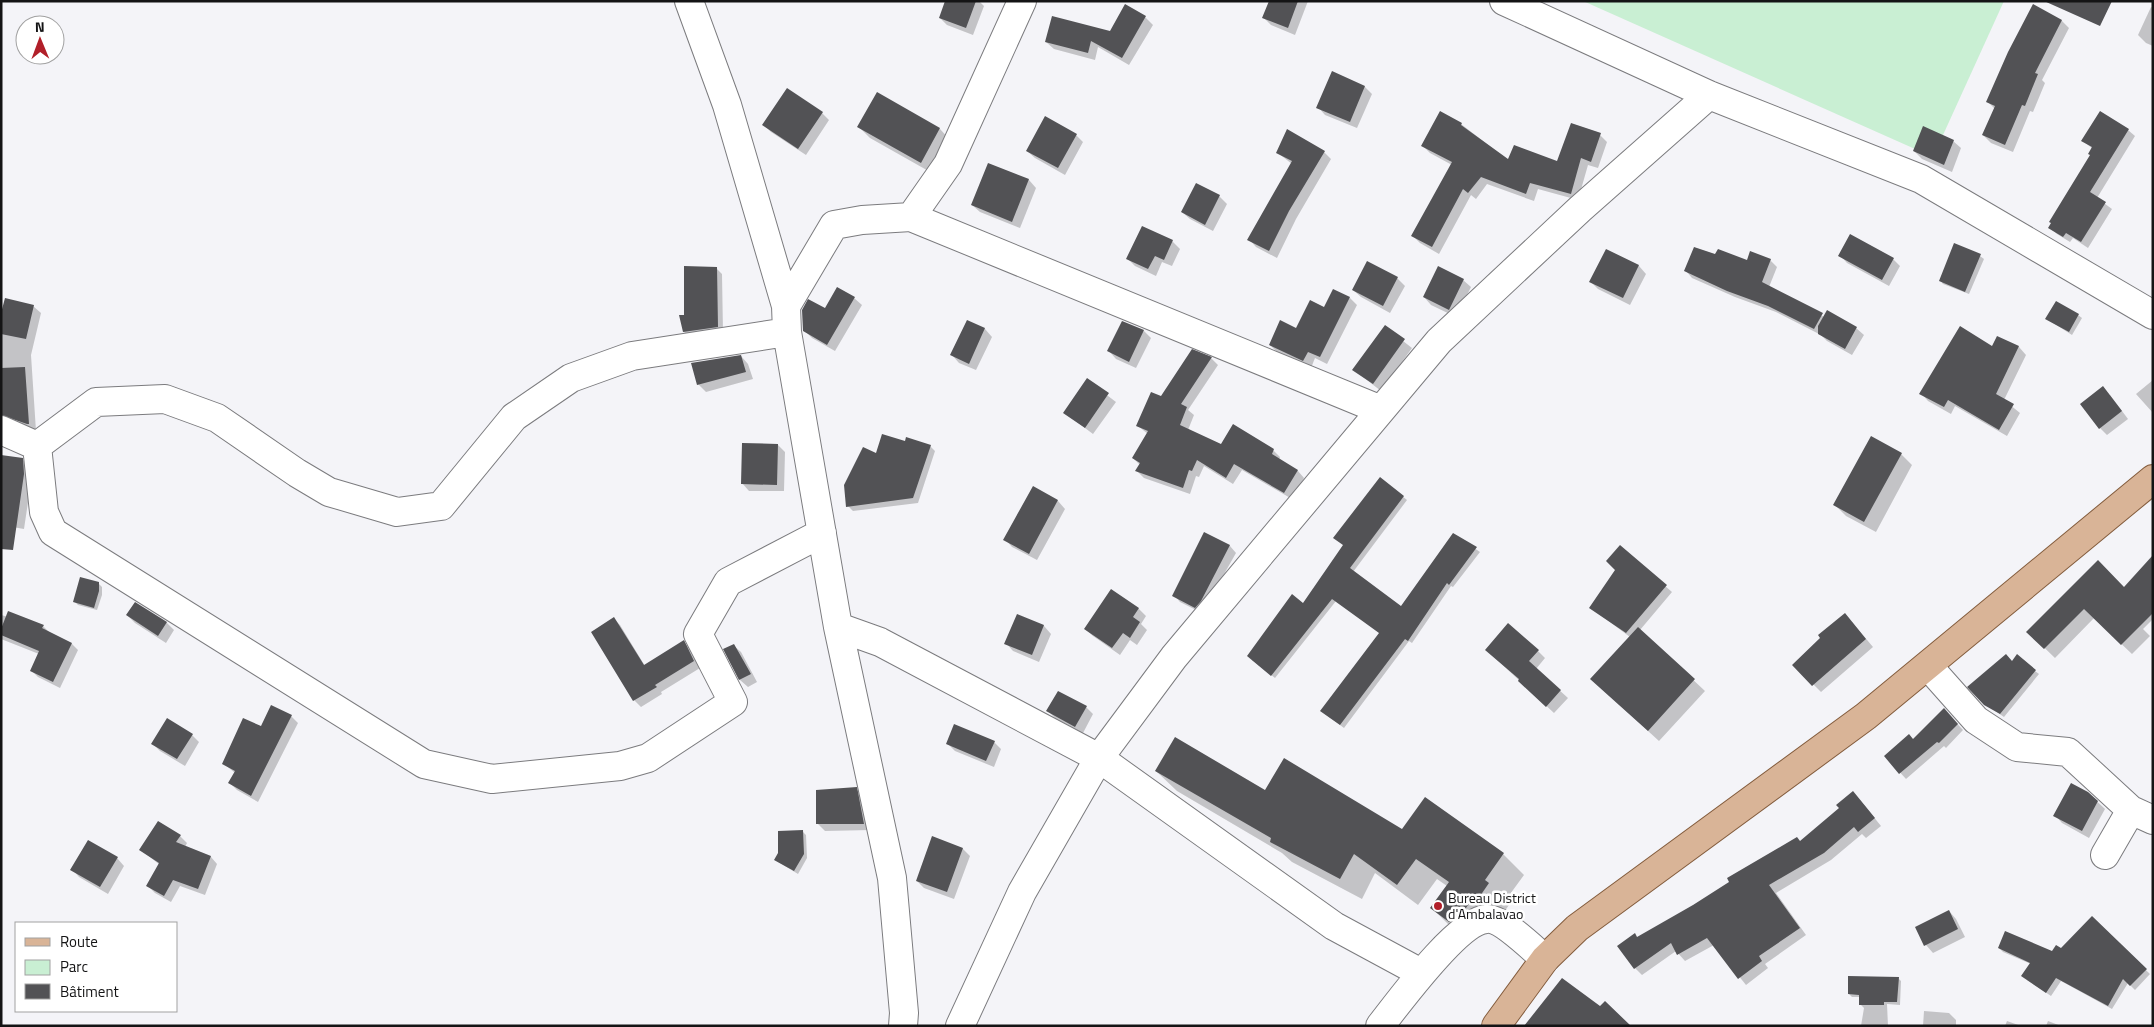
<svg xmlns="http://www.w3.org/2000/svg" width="2154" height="1027" font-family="'Titillium Web',sans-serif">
	<rect width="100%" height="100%" fill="#f4f4f8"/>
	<path fill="#c9efd3" d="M1583,1h421l-71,156z"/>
	<path fill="#0003" d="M946,1h33l5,5 -11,29 -26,-10 -7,-7z
		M1270,1h38l-13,34 -24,-10 -7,-7z
		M2034,6l28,15 7,7 -27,52 3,3 -12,29 -3,-1 -17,41 -22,-9 -8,-8 12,-26 -7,-7z
		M2151,7l2,1v38l-7,-3 -8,-8z
		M1145,17l8,8 -24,40 -31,-18 -3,13 -41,-11 -8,-7 64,-10z
		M1332,73l33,14 7,7 -15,34 -32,-13 -7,-8z
		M877,94l63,35 11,12 -19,32 -62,-35 -11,-11z
		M822,113l7,7 -23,35 -35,-23 -7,-7z
		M1461,124l48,37 49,2 42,-28 7,7 -9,26 -10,-3 -10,35 -40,-11 -4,12 -47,-17 -11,15 -5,-4 -32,59 -19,-11 -7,-7 39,-71 -22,-12 -7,-7z
		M2128,130l7,6 -38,62 15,11 -24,39 -15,-10 -3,4 -13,-8 -7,-6 41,-73 2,-6 -10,-8z
		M1076,135l7,7 -18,33 -30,-17 -8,-7z
		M1953,141l8,7 -9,24 -30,-13 -8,-8z
		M1324,152l7,7 -35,60 -19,39 -21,-11 -7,-8 43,-75 -14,-11z
		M989,164l40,16 7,8 -16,40 -40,-16 -8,-7z
		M1197,185l22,11 8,8 -14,27 -23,-12 -8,-7z
		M1172,241l8,8 -8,17 -10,-4 -6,14 -21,-10 -7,-7z
		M1607,250l32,16 7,8 -16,31 -32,-16 -7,-7z
		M1716,255l31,7 23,-2 7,7 -8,20 55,30 32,11 8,7 -12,20 -25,-14 -6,-6 -45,-23 -41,-15 -43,-19 -6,-7z
		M1840,255l53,4 7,7 -11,20 -42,-23z
		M1980,256l4,3 -15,35 -26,-10 -3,-4z
		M716,268l6,6 1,59 -32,5 -7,-6 1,-16z
		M1397,278l8,8 -15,27 -29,-16 -8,-7z
		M1463,280l8,7 -15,30 -25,-12 -7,-8z
		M854,298l8,7 -27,46 -23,-13 -8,-8 21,-20z
		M1350,298l7,7 -30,59 -12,-6 -4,10 -34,-16 -7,-7 26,-16 29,-20z
		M33,306l8,7 -10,42 5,76 -28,-9 -7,-7v-96z
		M2078,315l4,3 -10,17 -25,-16z
		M967,321l18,8 7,8 -16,33 -17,-7 -7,-8z
		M1385,327l27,21 -31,43 -27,-21z
		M1144,331l7,7 -15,30 -20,-9 -7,-8z
		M1998,338l21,9 7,8 -22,45 16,13 -13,23 -52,-30 -4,8 -23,-13 -7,-8 72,-45z
		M1192,351l19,7 7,7 -30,45 6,5 -6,15 33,16 52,4 7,7 -1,3 19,11 6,7 -12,21 -50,-29 -9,14 -29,-18 -5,11 -3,-1 -6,18 -46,-16 -7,-7 3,-6 -7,-7 15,-24 -10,-8 23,-28z
		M741,356l7,8 5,15 -47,13 -8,-8z
		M1087,380l29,22 -23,32 -28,-21z
		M2153,380v33l-17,-19z
		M2110,395l18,24 -21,16 -7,-7z
		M906,443l24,3 5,5 -17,52 -65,8 -5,-5 29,-51z
		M778,445l7,7 -1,39h-35l-7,-8z
		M1901,454l11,11 -36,67 -30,-16 -11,-11z
		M22,459l8,8 1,15 -7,47 -23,-4z
		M1380,478l27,22 -54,72 49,36 52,-74 26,18 -27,35 -2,-1 -39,57 -3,-2 -65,87 -19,-14 55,-81 -44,-32 -61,77 -23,-18 52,-55 41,-59z
		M1033,488l25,13 7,8 -28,51 -25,-13 -7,-8z
		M1204,533l26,13 6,7 -34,60 -22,-11 -6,-7z
		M1620,547l52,45 -32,38 65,61 -46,50 -56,-51 27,-53 -39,-29 26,-38z
		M2153,557v62l-10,10 7,7 -18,18 -38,-36 -39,40 -27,-26 96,-43z
		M98,583l4,4v8l-5,15 -19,-5 -4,-4z
		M1111,591l28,18 7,7 -5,8 6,6 -10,15 -7,-5 -10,15 -27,-19 -8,-7z
		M135,603l32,20 7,7 -8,13 -31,-20 -8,-8z
		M1,615l42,11 7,7 22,11 6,6 -18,38 -22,-11 -7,-7 8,-16 -38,-15z
		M1018,616l26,10 7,8 -12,28 -26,-11 -7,-8z
		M614,619l6,6 25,41 39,-24 6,6 10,20 -39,24 1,2 -21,13 -7,-7z
		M1852,622l21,25 -52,45 -27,-27 28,-27z
		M733,645l8,7 16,30 -9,5 -8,-7 -15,-30z
		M1538,651l7,7 -9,11 32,29 -14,15 -60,-56z
		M2012,663l23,8 4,3 -35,43 -19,-13z
		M1086,707l7,7 -10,19 -28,-15 -7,-7z
		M1949,715l14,15 -17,18 -2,-2 -38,33 -21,-23 29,-15z
		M291,716l7,7 -40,79 -21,-12 -7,-7 5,-10 -12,-10 39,-35z
		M192,735l7,7 -14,24 -25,-15 -7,-7z
		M994,742l7,7 -7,18 -39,-16 -7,-7z
		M1156,771l109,20 138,39 100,24 21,21 -19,26 4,4 -10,14 -46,10 -21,-21 15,-22 -10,-7 -19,26 -43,-32 -13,26 -70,-37 -10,-9 -105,-62z
		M856,789l8,7 7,34 -46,1 -8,-8z
		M2088,793l17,16 -16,29 -27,-15 -7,-8z
		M1860,800l21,26 -15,12 -4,-4 -31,26 -55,33 30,42 -41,29 3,4 -22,17 -32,-40 -29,16 -9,-10 -34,24 -7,-7 3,-30 163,-96z
		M159,822l21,14 7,7 -2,4 26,10 6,7 -12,31 -25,-9 -9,16 -16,-9 -7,-7 12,-21 -19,-15z
		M803,832l3,3 1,23 -9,16 -23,-14z
		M933,838l30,11 7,7 -16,43 -30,-11 -7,-7z
		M117,858l7,8 -16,28 -29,-17 -7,-8z
		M1949,911l7,8 9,18 -32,16 -7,-8 -9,-17z
		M2092,918l58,56 -15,16 -7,-7 -16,26 -51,-28 -10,15 -24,-16 4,-16 -28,-12 -4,-4 53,5 9,-3z
		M1898,978l3,3 -1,24 -13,-1 1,22h-27l3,-18 -4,-4v-7h-8l-3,-3z
		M1924,1011l25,2 7,7v6h-33z
		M2007,1021l14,5h-16z
		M2048,1021l13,5h-15z"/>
	<path fill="#525255" d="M945,1h31l-10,27 -27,-10z
		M1269,1h29l-10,27 -26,-10z
		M2044,1h68l-12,25z
		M1125,4l21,12 -24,42 -31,-17 -3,12 -43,-11 7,-26 58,15z
		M2033,4l29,16 -27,53 3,1 -13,32 -3,-1 -17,40 -23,-10 13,-29 -9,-4 22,-50z
		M1332,71l33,15 -15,36 -34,-14z
		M787,88l36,24 -25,37 -36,-24z
		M877,92l63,36 -19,35 -64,-36z
		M1440,111l22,12 -1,2 47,34 6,-14 43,16 14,-38 30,10 -10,29 -10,-4 -10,36 -41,-11 -4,11 -45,-17 -13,16 -5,-4 -31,58 -21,-11 41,-74 -31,-16z
		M2100,111l29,18 -39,63 16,10 -25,40 -15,-9 -3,4 -15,-9 3,-5 -2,-1 41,-67 -2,-1 4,-7 -11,-6z
		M1045,116l32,18 -19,34 -32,-17z
		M1923,126l31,14 -10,25 -31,-14z
		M1287,129l38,22 -36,60 -20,40 -22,-11 45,-79 -16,-8z
		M988,163l41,16 -17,43 -41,-17z
		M1196,183l24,12 -15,30 -24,-13z
		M1142,226l31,14 -9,20 -9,-4 -7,13 -22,-10z
		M1850,234l44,24 -12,22 -44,-24z
		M1954,243l27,11 -16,38 -26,-11z
		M1694,247l21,7 3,-5 29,11 3,-9 21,8 -9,23 61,31 -9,16 -46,-23 -41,-15 -43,-20z
		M1606,249l33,16 -16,33 -34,-16z
		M1367,261l31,16 -15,29 -31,-16z
		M684,266l33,1 1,60 -35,5 -4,-17h5z
		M1438,266l26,13 -15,31 -26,-13z
		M837,287l18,10 -28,48 -24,-14 -1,-21 6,-11 17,9z
		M1333,289l17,8 -30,60 -12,-5 -5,9 -34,-16 11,-25 16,8 14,-28 14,7z
		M5,298l29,7 -8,34 -25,-5v-21z
		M2056,301l23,13 -10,18 -24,-13z
		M1827,310l30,17 -12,22 -27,-15v-8z
		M967,320l18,8 -16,36 -19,-9z
		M1122,321l22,9 -15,32 -22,-11z
		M1385,325l20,14 -32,45 -21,-14z
		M1960,326l32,20 5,-10 22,10 -23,48 18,10 -15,26 -51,-30 -4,7 -25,-13z
		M1192,349l20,8 -31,47 6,3 -7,18 41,19 12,-20 41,25 -2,5 26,16 -14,23 -50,-29 -8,14 -29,-18 -5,11 -3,-1 -6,18 -48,-17 5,-8 -8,-5 16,-27 -12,-5 15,-34 10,4z
		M741,355l5,17 -49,13 -6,-22z
		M25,367l4,57h-2l-26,-9v-47z
		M1087,378l22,15 -24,35 -22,-15z
		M2103,386l19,25 -23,18 -19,-25z
		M882,434l23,7 1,-4 25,8 -18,53 -67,9 -2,-22 19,-38 13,6z
		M1871,436l31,17 -38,69 -31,-17z
		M742,443l36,1 -1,41 -36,-1z
		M1,455l22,3 1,16 -11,76 -12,-1z
		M1380,477l24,19 -54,72 51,38 52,-73 24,14 -28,38 -2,-2 -39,58 -3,-2 -65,86 -20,-14 59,-78 -47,-34 -61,77 -24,-20 45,-62 11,9 40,-58 -10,-7z
		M1033,486l25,14 -29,54 -26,-14z
		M1204,532l26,13 -29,56 -6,7 -23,-12z
		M1620,545l47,40 -41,48 -37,-25 26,-38 -9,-9z
		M2153,555v58l-32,32 -37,-36 -40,40 -18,-17 72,-72 26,27z
		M80,577l19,5v9l-5,17 -21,-6z
		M1111,589l28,19 -6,9 7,5 -10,16 -7,-5 -11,15 -28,-19z
		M135,602l32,20 -9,14 -32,-21z
		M8,611l36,14 -2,3 30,15 -19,39 -23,-11 9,-20 -38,-16v-6z
		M1845,613l21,26 -54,47 -20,-21 28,-27 -2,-3z
		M1017,614l27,11 -12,30 -28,-11z
		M614,617l30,48 40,-25 10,21 -39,24 2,2 -24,14 -42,-69z
		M1508,623l31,27 -10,11 32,29 -15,17 -28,-26 1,-2 -34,-29z
		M1638,627l57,52 -47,52 -58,-52z
		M734,644l17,30 -12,6 -16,-31z
		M2006,654l6,7 5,-7 19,16 -36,44 -16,-9 -17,-18z
		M1058,691l29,15 -12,21 -29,-16z
		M271,705l21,10 -41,81 -23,-13 7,-12 -13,-7 21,-46 18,8z
		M1944,708l14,16 -19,19 -2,-1 -38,32 -15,-18 25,-22 4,5z
		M167,718l26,16 -16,25 -26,-15z
		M954,724l41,17 -9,20 -40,-17z
		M1175,737l90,53 19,-32 118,71 23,-32 79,56 -19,27 4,3 -11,16 -4,-2 -11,15 -14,10 -19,-14 19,-26 -33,-23 -19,26 -43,-31 -14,25 -70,-37 1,-4 -116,-67z
		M2071,783l17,9 10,9 -16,30 -29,-15z
		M857,787l7,37h-48v-34z
		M1853,791l22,27 -17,14 -4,-5 -30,26 -55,32 31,43 -41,28 3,5 -24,18 -31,-41 -30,17 -6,-12 -37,26 -17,-23 18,-13 2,4 56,-32 36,-23 -2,-4 70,-41 3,4 39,-33 -3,-3z
		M158,821l23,14 -5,7 35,14 -13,33 -25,-9 -9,16 -18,-10 13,-23 -20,-13z
		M803,830l1,24 -10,17 -20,-11 4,-7v-22z
		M932,836l31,12 -16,44 -31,-11z
		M88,840l30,17 -18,30 -30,-17z
		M1949,910l9,19 -34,17 -9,-19z
		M2092,916l55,53 -17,17 -7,-7 -15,27 -52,-28 -10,15 -25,-17 9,-13 -32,-15 7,-17 47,20 4,-6 5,3z
		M1848,976l51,1 -2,25h-13v3h-25v-10l-11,-1z
		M1562,978l38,28 5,-5 26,25h-107z"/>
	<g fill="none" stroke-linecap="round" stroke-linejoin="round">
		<defs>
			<path id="minor" d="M689,1l38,104 59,201 1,26 51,295 54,251 12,135 -1,13
				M1504,1l205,94 212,84 232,136
				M911,217l37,-53 74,-163
				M786,306l48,-81 28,-5 49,-3 470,193
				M1,430l36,16 59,-44 69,-3 52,19 80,55 32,19 68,20 44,-6 73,-89 57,-39 61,-22 155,-24
				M37,446l7,66 9,20 371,232 68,15 128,-13 28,-8 85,-56 -35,-68 30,-52 94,-49
				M838,627l42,15 219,116 235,168 87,47
				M1928,666l48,54 41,27 51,5 63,58 22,10
				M2105,855l26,-45
				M960,1026l62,-134 77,-134 75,-101 265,-316 141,-132 129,-114
				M1380,1026c19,-24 77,-104 106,-107 15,-2 47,30 59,40"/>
			<path id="major" d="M1496,1026l49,-67 32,-31 289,-212 287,-237"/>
		</defs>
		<use href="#minor" stroke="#7b7b7e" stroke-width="30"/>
		<use href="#major" stroke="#835c3d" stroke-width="30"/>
		<use href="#minor" stroke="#fff" stroke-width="28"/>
		<use href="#major" stroke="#d9b497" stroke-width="28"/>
	</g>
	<circle fill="#b11f29" stroke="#fff" stroke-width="2" cx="1438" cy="906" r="5"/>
	<g text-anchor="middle" stroke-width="5" stroke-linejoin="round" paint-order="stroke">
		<g font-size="14" fill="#141415" stroke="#fff" text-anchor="start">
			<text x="1448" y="903">Bureau District<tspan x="1448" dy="16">d'Ambalavao</tspan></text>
		</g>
	</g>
	<rect width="2154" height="1027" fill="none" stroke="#141415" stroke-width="5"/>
	<rect x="15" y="922" width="162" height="90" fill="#ffffff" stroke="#a1a1a1"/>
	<rect x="25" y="938" width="25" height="8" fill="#d9b497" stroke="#a1a1a1"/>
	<text x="60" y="947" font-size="15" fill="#141415">Route</text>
	<rect x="25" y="960" width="25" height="15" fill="#c9efd3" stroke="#a1a1a1"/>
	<text x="60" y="972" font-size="15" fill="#141415">Parc</text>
	<rect x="25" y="984" width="25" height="15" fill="#525255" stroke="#a1a1a1"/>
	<text x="60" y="997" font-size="15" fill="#141415">Bâtiment</text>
	<g transform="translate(40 40) rotate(359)"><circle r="24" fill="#ffffff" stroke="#a1a1a1"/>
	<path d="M0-4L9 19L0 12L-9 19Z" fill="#b11f29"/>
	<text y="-8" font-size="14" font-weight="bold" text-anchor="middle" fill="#141415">N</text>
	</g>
</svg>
